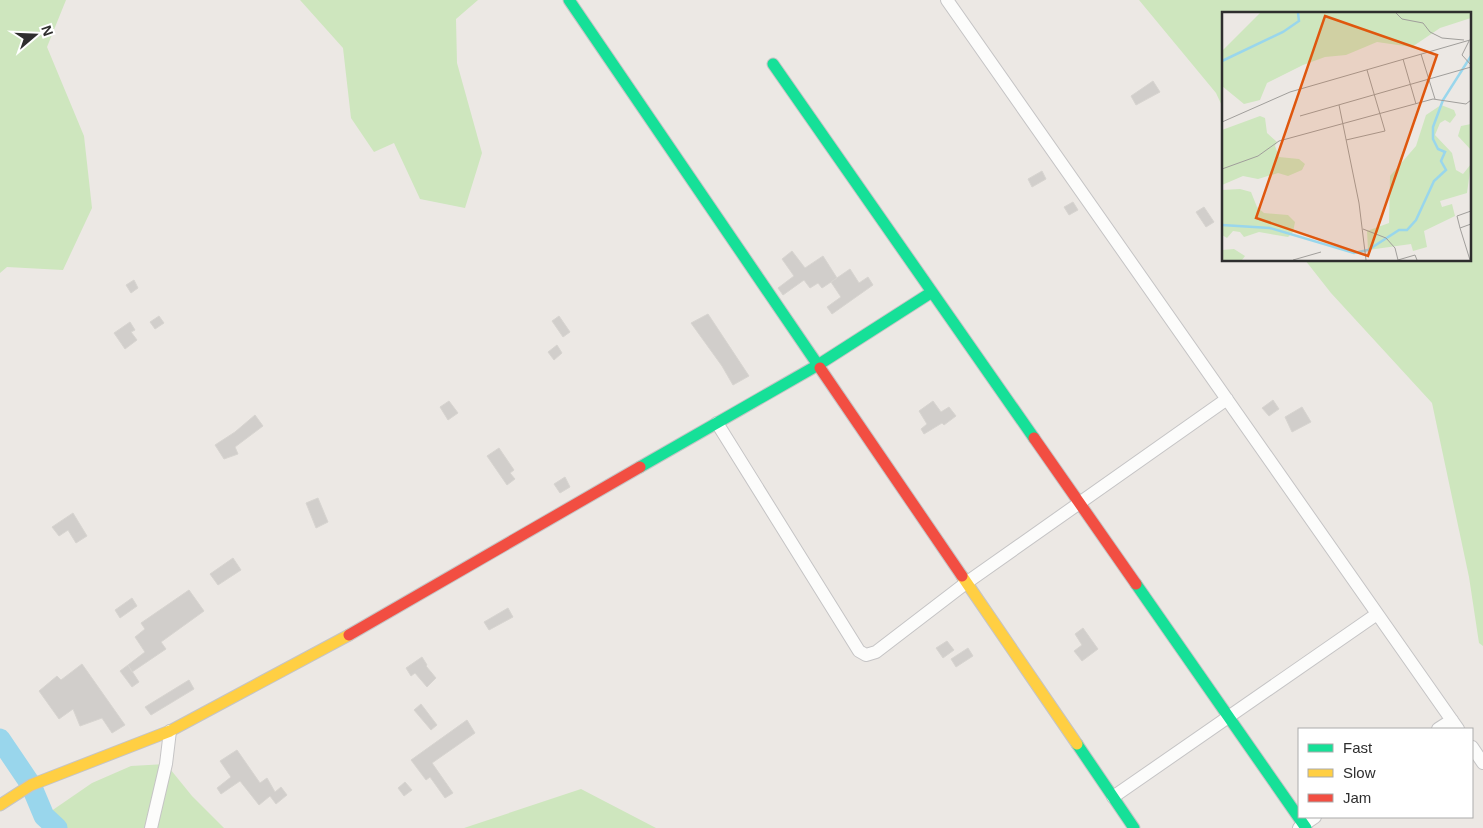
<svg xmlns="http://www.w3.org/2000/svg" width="1483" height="828" font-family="Arial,sans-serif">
	<rect width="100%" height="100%" fill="#ece8e4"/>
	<path fill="#cee6be" d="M0,0h66l-19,47 37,89 8,72 -29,62 -56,-3 -7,6z
		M300,0h178l-22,19 1,44 25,90 -17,55 -45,-9 -26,-56 -20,9 -23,-34 -8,-70z
		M1139,0h344v646l-4,-3 -10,-66 -37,-174 -101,-110 -26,-33h164v-246h-246v94l-7,-15z
		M166,764l26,32 32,32h-173l-7,-12 48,-33 39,-17z
		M581,789l75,39h-192z"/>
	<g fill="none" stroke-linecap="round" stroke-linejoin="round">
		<path stroke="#99d6ec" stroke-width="21" d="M0,739l31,46 13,31 13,12"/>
	</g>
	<path fill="#d1cecb" stroke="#d7d4d0" d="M1153,81l7,11 -24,13 -5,-9z
		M1042,171l4,8 -14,8 -4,-8z
		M1073,202l5,8 -9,5 -5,-8z
		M1204,207l10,15 -8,5 -10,-15z
		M792,251l13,17 18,-12 14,22 -15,10 -4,-5 -8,5 -6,-8 -21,15 -5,-7 16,-12 -12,-17z
		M850,269l9,14 9,-6 5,8 -41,29 -5,-7 14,-10 -10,-15z
		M134,280l4,8 -7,5 -5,-8z
		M708,314l41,62 -16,9 -11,-19 -31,-43z
		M159,316l5,7 -9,6 -5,-7z
		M559,316l11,16 -7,5 -11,-16z
		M130,322l5,8 -4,2 6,8 -12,9 -11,-16z
		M557,345l5,8 -8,7 -6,-8z
		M1273,400l6,9 -10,7 -7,-8z
		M449,401l9,12 -10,7 -8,-13z
		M933,401l8,11 8,-5 7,9 -12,9 -2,-2 -18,11 -3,-5 6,-5 -8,-13z
		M1302,407l9,15 -19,10 -7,-15z
		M255,415l8,11 -28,21 3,7 -14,5 -9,-14 20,-13z
		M499,448l15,22 -4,3 5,6 -8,6 -20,-29z
		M565,477l5,10 -10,6 -6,-9z
		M318,498l10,24 -12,6 -10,-25z
		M73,513l14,23 -11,7 -8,-13 -9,6 -7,-9z
		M233,558l8,12 -23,15 -8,-11z
		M189,590l15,21 -43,31 5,7 -34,23 -4,-7 17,-13 -10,-15 10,-8 -4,-6z
		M132,598l5,8 -17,12 -5,-8z
		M508,608l5,9 -24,13 -5,-8z
		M1083,628l15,21 -16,12 -8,-10 8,-6 -7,-11z
		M947,641l7,9 -11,8 -7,-10z
		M968,648l5,8 -17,11 -5,-8z
		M422,657l5,8 -1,1 10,12 -9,9 -12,-14 -4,3 -5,-8z
		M82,664l43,61 -13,8 -10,-15 -22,8 -7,-17 -14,10 -20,-28 18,-15 4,4z
		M128,665l11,17 -7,5 -12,-16z
		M189,680l5,9 -43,26 -6,-8z
		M421,704l16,21 -6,5 -17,-20z
		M467,720l8,13 -43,30 21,30 -8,5 -15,-21 -4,3 -15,-20z
		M237,750l23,33 7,-5 8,14 6,-5 6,8 -11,9 -6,-8 -11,9 -19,-24 -19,13 -4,-6 14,-11 -11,-16z
		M405,782l7,8 -8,6 -6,-8z"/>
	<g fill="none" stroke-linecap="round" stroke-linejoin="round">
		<defs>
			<path id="street" d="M947,0l511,729
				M717,423l142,228 7,4 10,-3 90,-69 261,-184
				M1438,729l14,-9
				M1472,747l11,16
				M1113,797l264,-183
				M151,828l15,-64 4,-33
				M1299,828l16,-11"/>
			<path id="fast" d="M569,0l251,368
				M773,64l261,374
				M640,467l178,-102 114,-73
				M1136,584l170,244
				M1077,744l57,84"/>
			<path id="slow" d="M962,576l115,168
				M0,805l31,-20 139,-54 179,-96"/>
			<path id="jam" d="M820,368l142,208
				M1034,438l102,146
				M349,635l291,-168"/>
		</defs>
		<use href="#street" stroke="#c5c4c5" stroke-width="14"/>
		<use href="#fast" stroke="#c5c4c5" stroke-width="13"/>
		<use href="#slow" stroke="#c5c4c5" stroke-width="13"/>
		<use href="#jam" stroke="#c5c4c5" stroke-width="13"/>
		<use href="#street" stroke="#fcfcfb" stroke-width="12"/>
		<use href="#fast" stroke="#16e098" stroke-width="11"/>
		<use href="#slow" stroke="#ffcf43" stroke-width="11"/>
		<use href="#jam" stroke="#f24e42" stroke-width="11"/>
	</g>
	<g transform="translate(1222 12)">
		<rect width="249" height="249" fill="#ece8e4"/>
		<path d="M38,1h211v5l-31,10 -28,19 -35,-5 -31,13 -21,2 -22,8 -36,18 -7,17 -16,4 -22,-18v-35zM219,93l13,5 2,5 -6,8 -5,-3 -5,3 -5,12 17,18 4,17 7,4 8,-10 -4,29 -27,8 2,6 10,-3 3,12 -31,15 3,16 -14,4 -2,-7 -43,6 -1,-19 22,-8 1,-47 26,-30 10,-31zM38,104l5,2 2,15 10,9 -2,4 4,11 20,2 6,5 -3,6 -14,6 -10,-3 -20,6 -15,-3 -21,9v-55zM249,112v26l-13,-14 3,-10zM18,177l11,3 6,15 7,6 24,2 7,7 -2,10 -5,5 -29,-5 -15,5 -4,-5 -7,-1 -6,7 -5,-3v-45zM12,237l11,7 -3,4h-20v-10z" fill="#cee6be"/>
		<path fill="none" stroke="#99d6ec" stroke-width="2.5" d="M0,49l61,-29 16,-11 -1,-8M0,213l48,3 84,25 14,-3 31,-20h8l9,-10 18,-39 12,-11 -5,-9 4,-9 -7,-3 -5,-10v-12l10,-27 28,-44"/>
		<path fill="none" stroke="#a09e9b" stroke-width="1" d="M174,1l6,6 21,4 7,9 12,6 22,2M247,29l-7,14 9,10M199,42l14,45M181,47l13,45M117,93l20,98 7,57M78,104l171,-49M0,110l68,-30 180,-52M124,128l39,-9 -18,-61M0,157l36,-13 21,-15 154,-42 33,5 5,-4M238,216l-3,-12 14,-5M141,217l23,9 9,10 3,12M71,248l28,-8M176,248l17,-5 2,5M248,248l-10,-32 11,-4"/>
		<path fill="#df570e" fill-opacity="0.15" stroke="#df570e" stroke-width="2.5" d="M103,4l112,39 -69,201 -112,-38z"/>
		<rect width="249" height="249" fill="none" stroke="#2e2e2e" stroke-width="2.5"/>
	</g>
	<rect x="1298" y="728" width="175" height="90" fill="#ffffff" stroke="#ababab"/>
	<rect x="1308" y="744" width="25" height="8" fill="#16e098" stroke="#ababab"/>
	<text x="1343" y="753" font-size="15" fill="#2e2e2e">Fast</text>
	<rect x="1308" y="769" width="25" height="8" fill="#ffcf43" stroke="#ababab"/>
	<text x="1343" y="778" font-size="15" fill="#2e2e2e">Slow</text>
	<rect x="1308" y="794" width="25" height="8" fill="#f24e42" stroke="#ababab"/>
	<text x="1343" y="803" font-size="15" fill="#2e2e2e">Jam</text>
	<g transform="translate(35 35) rotate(71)" stroke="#ffffff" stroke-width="4" paint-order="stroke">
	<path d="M0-4L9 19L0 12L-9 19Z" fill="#2e2e2e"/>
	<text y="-8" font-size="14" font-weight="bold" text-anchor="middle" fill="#2e2e2e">N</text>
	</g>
</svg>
